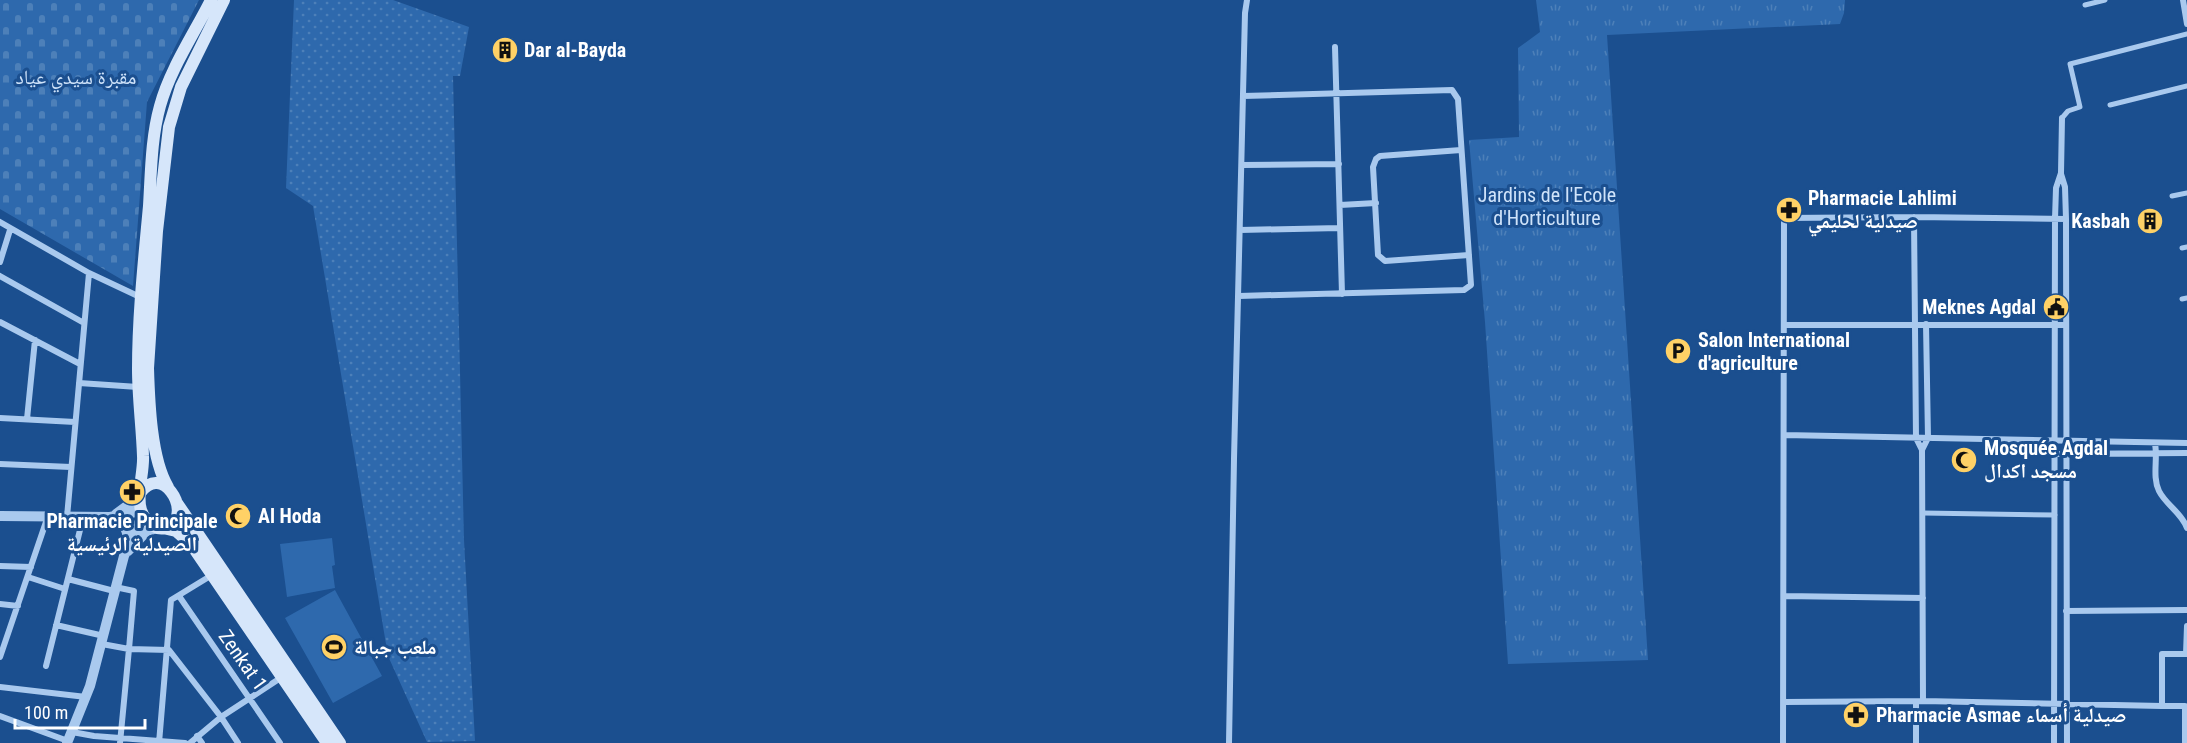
<svg xmlns="http://www.w3.org/2000/svg" width="2187" height="743" font-family="'Roboto Condensed','Noto Naskh Arabic',sans-serif">
	<defs>
		<pattern id="grass-dots" width="8" height="8" patternUnits="userSpaceOnUse" patternTransform="scale(1.5)"><rect width="8" height="8" fill="#2e69ad"/><path d="M2 2h.1M6 6h.1" fill="none" stroke="#4d80b9" stroke-width="1.8" stroke-linecap="round"/></pattern>
		<pattern id="cemetery-stones" width="16" height="16" patternUnits="userSpaceOnUse" patternTransform="scale(1.5)"><rect width="16" height="16" fill="#2e69ad"/><path d="M2 7V4a2 2 0 0 1 4 0v3zM10 15v-3a2 2 0 0 1 4 0v3z" fill="#4d80b9"/></pattern>
		<pattern id="park-tufts" width="24" height="20" patternUnits="userSpaceOnUse" patternTransform="scale(1.5)"><rect width="24" height="20" fill="#2e69ad"/><path d="M3 7l-1-3M5 7V3M7 7l1-3M15 17l-1-3M17 17v-4M19 17l1-3" fill="none" stroke="#4d80b9"/></pattern>
	</defs>
	<rect width="100%" height="100%" fill="#1b4f8f"/>
	<path fill="url(#grass-dots)" d="M294,0h99l76,27 -9,49h-7l11,464 11,201 -48,1 -39,-86 -75,-450 -27,-18z"/>
	<path fill="url(#cemetery-stones)" d="M0,0h199l-52,102 -14,184 -133,-77z"/>
	<path fill="url(#park-tufts)" d="M1536,0h309l-1,13 -4,11 -233,11 41,625 -140,4 -23,-342 -16,-182 50,-3 -1,-89 22,-16z"/>
	<path fill="#2e69ad" d="M332,538l3,27 -3,1 3,22 -48,9 -7,-53z
		M335,590l47,86 -49,27 -48,-85z"/>
	<g fill="none" stroke-linecap="round" stroke-linejoin="round">
		<path stroke="#a9c9ee" stroke-width="5" d="M2085,5l20,-5
			M2110,105l77,-19
			M2062,118l6,-7 12,-4 -10,-43 117,-30
			M2172,196l15,-3
			M2182,248l5,-1
			M2182,299l5,-1
			M1923,513l132,2"/>
		<path stroke="#a9c9ee" stroke-width="6" d="M2183,0l4,24
			M1335,47l7,247
			M1461,150l-81,6 -4,3 -3,8 5,88 7,6 84,-6
			M1242,165l97,-1
			M2061,174l4,13 1,32 1,524
			M1340,205l36,-2
			M1914,217l2,221 6,12 1,251
			M0,222l89,51 -22,244
			M1240,230l100,-2
			M0,262l10,-32
			M89,273l51,24
			M0,276l84,47
			M1239,296l225,-6 7,-5 -13,-186 -6,-9 -209,6
			M0,322l80,42
			M1785,325h281
			M79,383l59,4
			M0,418l75,4
			M27,419l8,-79
			M1784,435l403,8
			M2155,444c3,14 -3,33 4,47 7,14 23,22 28,37
			M1922,450l6,-12 -2,-114
			M2056,454l131,-1
			M0,464l71,3
			M0,566l31,1
			M28,577l37,12
			M68,579l46,12
			M179,596l101,147
			M1784,596l139,2
			M0,604l18,2
			M2066,611l121,-1
			M56,625l48,11
			M102,644l27,5 5,-58 -19,-4
			M0,657l48,-141
			M46,666l37,-148
			M0,687l86,10
			M1784,702l139,-1 239,5
			M0,716l68,25
			M72,732l22,4 91,7
			M197,736l5,7
			M120,743l9,-94 40,1 52,67 17,26
			M159,743l12,-143 41,-25
			M190,743l31,-26 61,-40
			M1229,743l5,-284 11,-446 2,-13
			M1783,743l1,-525 130,-1 152,2
			M1916,743v-41
			M2054,743l1,-524 1,-31 5,-15 1,-55
			M2185,743v-37h-23v-52h24l1,-28"/>
		<path stroke="#a9c9ee" stroke-width="10" d="M116,514l23,-17
			M0,516l110,1 31,-6
			M111,517c12,5 17,12 17,25
			M128,551l19,-20 11,-3
			M67,743l23,-57 34,-130 19,-42"/>
		<path stroke="#d6e6fa" stroke-width="12" d="M168,487c-17,-28 -19,-85 -20,-119l9,-137 12,-104 12,-40 43,-87
			M141,492c21,-28 49,17 31,32 -13,12 -27,-2 -31,-14 -5,-15 3,-38 2,-54 -1,-29 -5,-58 -5,-87 0,-54 6,-109 11,-163 2,-32 2,-68 11,-100 10,-37 34,-72 51,-106
			M177,503l163,240
			M163,528l13,3 15,13 136,199"/>
	</g>
	<defs>
		<symbol id="building-disc" viewBox="-11 -11 22 22"><circle r="9.5" fill="#ffd166" stroke="#1b4f8f"/><path d="M-4-6H4V6H1V3H-1V6H-4ZM-2.5-4.3h1.7v1.8h-1.7ZM.8-4.3h1.7v1.8H.8ZM-2.5-1h1.7V.8h-1.7ZM.8-1h1.7V.8H.8Z" fill="#111"/></symbol>
		<symbol id="pharmacy-disc" viewBox="-11 -11 22 22"><circle r="9.5" fill="#ffd166" stroke="#1b4f8f"/><path d="M-2-6h4v4h4v4h-4v4h-4v-4h-4v-4h4Z" fill="#111"/></symbol>
		<symbol id="civic-disc" viewBox="-11 -11 22 22"><circle r="9.5" fill="#ffd166" stroke="#1b4f8f"/><path d="M-.6-6.5H3V-4.5H.6V-3L4-1V1h2V6H-6V1h2V-1L-.6-3ZM-1.2 2.5V6h2.4V2.5Z" fill="#111"/></symbol>
		<symbol id="parking-disc" viewBox="-11 -11 22 22"><circle r="9.5" fill="#ffd166" stroke="#1b4f8f"/><path d="M-3.5-5.5H1a3.5 3.5 0 0 1 0 7H-1V5.5H-3.5ZM-1-3.4V-.6H.8a1.4 1.4 0 0 0 0-2.8Z" fill="#111"/></symbol>
		<symbol id="mosque-disc" viewBox="-11 -11 22 22"><circle r="9.5" fill="#ffd166" stroke="#1b4f8f"/><path d="M3.5-4.9A6 6 0 1 0 3.5 4.9A5 5 0 1 1 3.5-4.9Z" fill="#111"/></symbol>
		<symbol id="stadium-disc" viewBox="-11 -11 22 22"><circle r="9.5" fill="#ffd166" stroke="#1b4f8f"/><path d="M0-5a6.5 5 0 1 0 0 10a6.5 5 0 1 0 0-10ZM-3.5-1.8h7v3.6h-7Z" fill="#111"/></symbol>
	</defs>
	<g fill-rule="evenodd">
		<use href="#building-disc" x="490" y="35" width="30" height="30"/>
		<use href="#pharmacy-disc" x="1774" y="195" width="30" height="30"/>
		<use href="#building-disc" x="2135" y="206" width="30" height="30"/>
		<use href="#civic-disc" x="2041" y="292" width="30" height="30"/>
		<use href="#parking-disc" x="1663" y="336" width="30" height="30"/>
		<use href="#mosque-disc" x="1949" y="445" width="30" height="30"/>
		<use href="#pharmacy-disc" x="117" y="477" width="30" height="30"/>
		<use href="#mosque-disc" x="223" y="501" width="30" height="30"/>
		<use href="#stadium-disc" x="319" y="632" width="30" height="30"/>
		<use href="#pharmacy-disc" x="1841" y="700" width="30" height="30"/>
	</g>
	<g text-anchor="middle" stroke-width="6" stroke-linejoin="round" paint-order="stroke">
		<g font-size="20" font-weight="bold" fill="#fff" stroke="#1b4f8f" text-anchor="start">
			<text x="524" y="57">Dar al-Bayda</text>
			<text x="1808" y="205">Pharmacie Lahlimi<tspan x="1808" dy="23">صيدلية لحليمي</tspan></text>
			<text x="2130" y="228" text-anchor="end">Kasbah</text>
			<text x="2036" y="314" text-anchor="end">Meknes Agdal</text>
			<text x="1698" y="347">Salon International<tspan x="1698" dy="23">d'agriculture</tspan></text>
			<text x="1984" y="455">Mosquée Agdal<tspan x="1984" dy="23">مسجد اكدال</tspan></text>
			<text x="258" y="523">Al Hoda</text>
			<text x="132" y="528" text-anchor="middle">Pharmacie Principale<tspan x="132" dy="23">الصيدلية الرئيسية</tspan></text>
			<text x="354" y="654">ملعب جبالة</text>
			<text x="1876" y="722">Pharmacie Asmae صيدلية أسماء</text>
		</g>
		<g font-size="20" fill="#cfe3fa" stroke="#1b4f8f">
			<text x="76" y="84">مقبرة سيدي عياد</text>
			<text x="1547" y="202">Jardins de I'Ecole<tspan x="1547" dy="23">d'Horticulture</tspan></text>
		</g>
		<g font-size="20" fill="#fff" stroke="#1b4f8f">
			<text transform="translate(243 660) rotate(55)" y="7">Zenkat 1</text>
		</g>
	</g>
	<path d="M15 719v9h130v-9" fill="none" stroke="#ffffff" stroke-width="3"/>
	<text x="24" y="719" font-size="18" fill="#ffffff" stroke="#1b4f8f" stroke-width="4.5" paint-order="stroke">100 m</text>
</svg>
